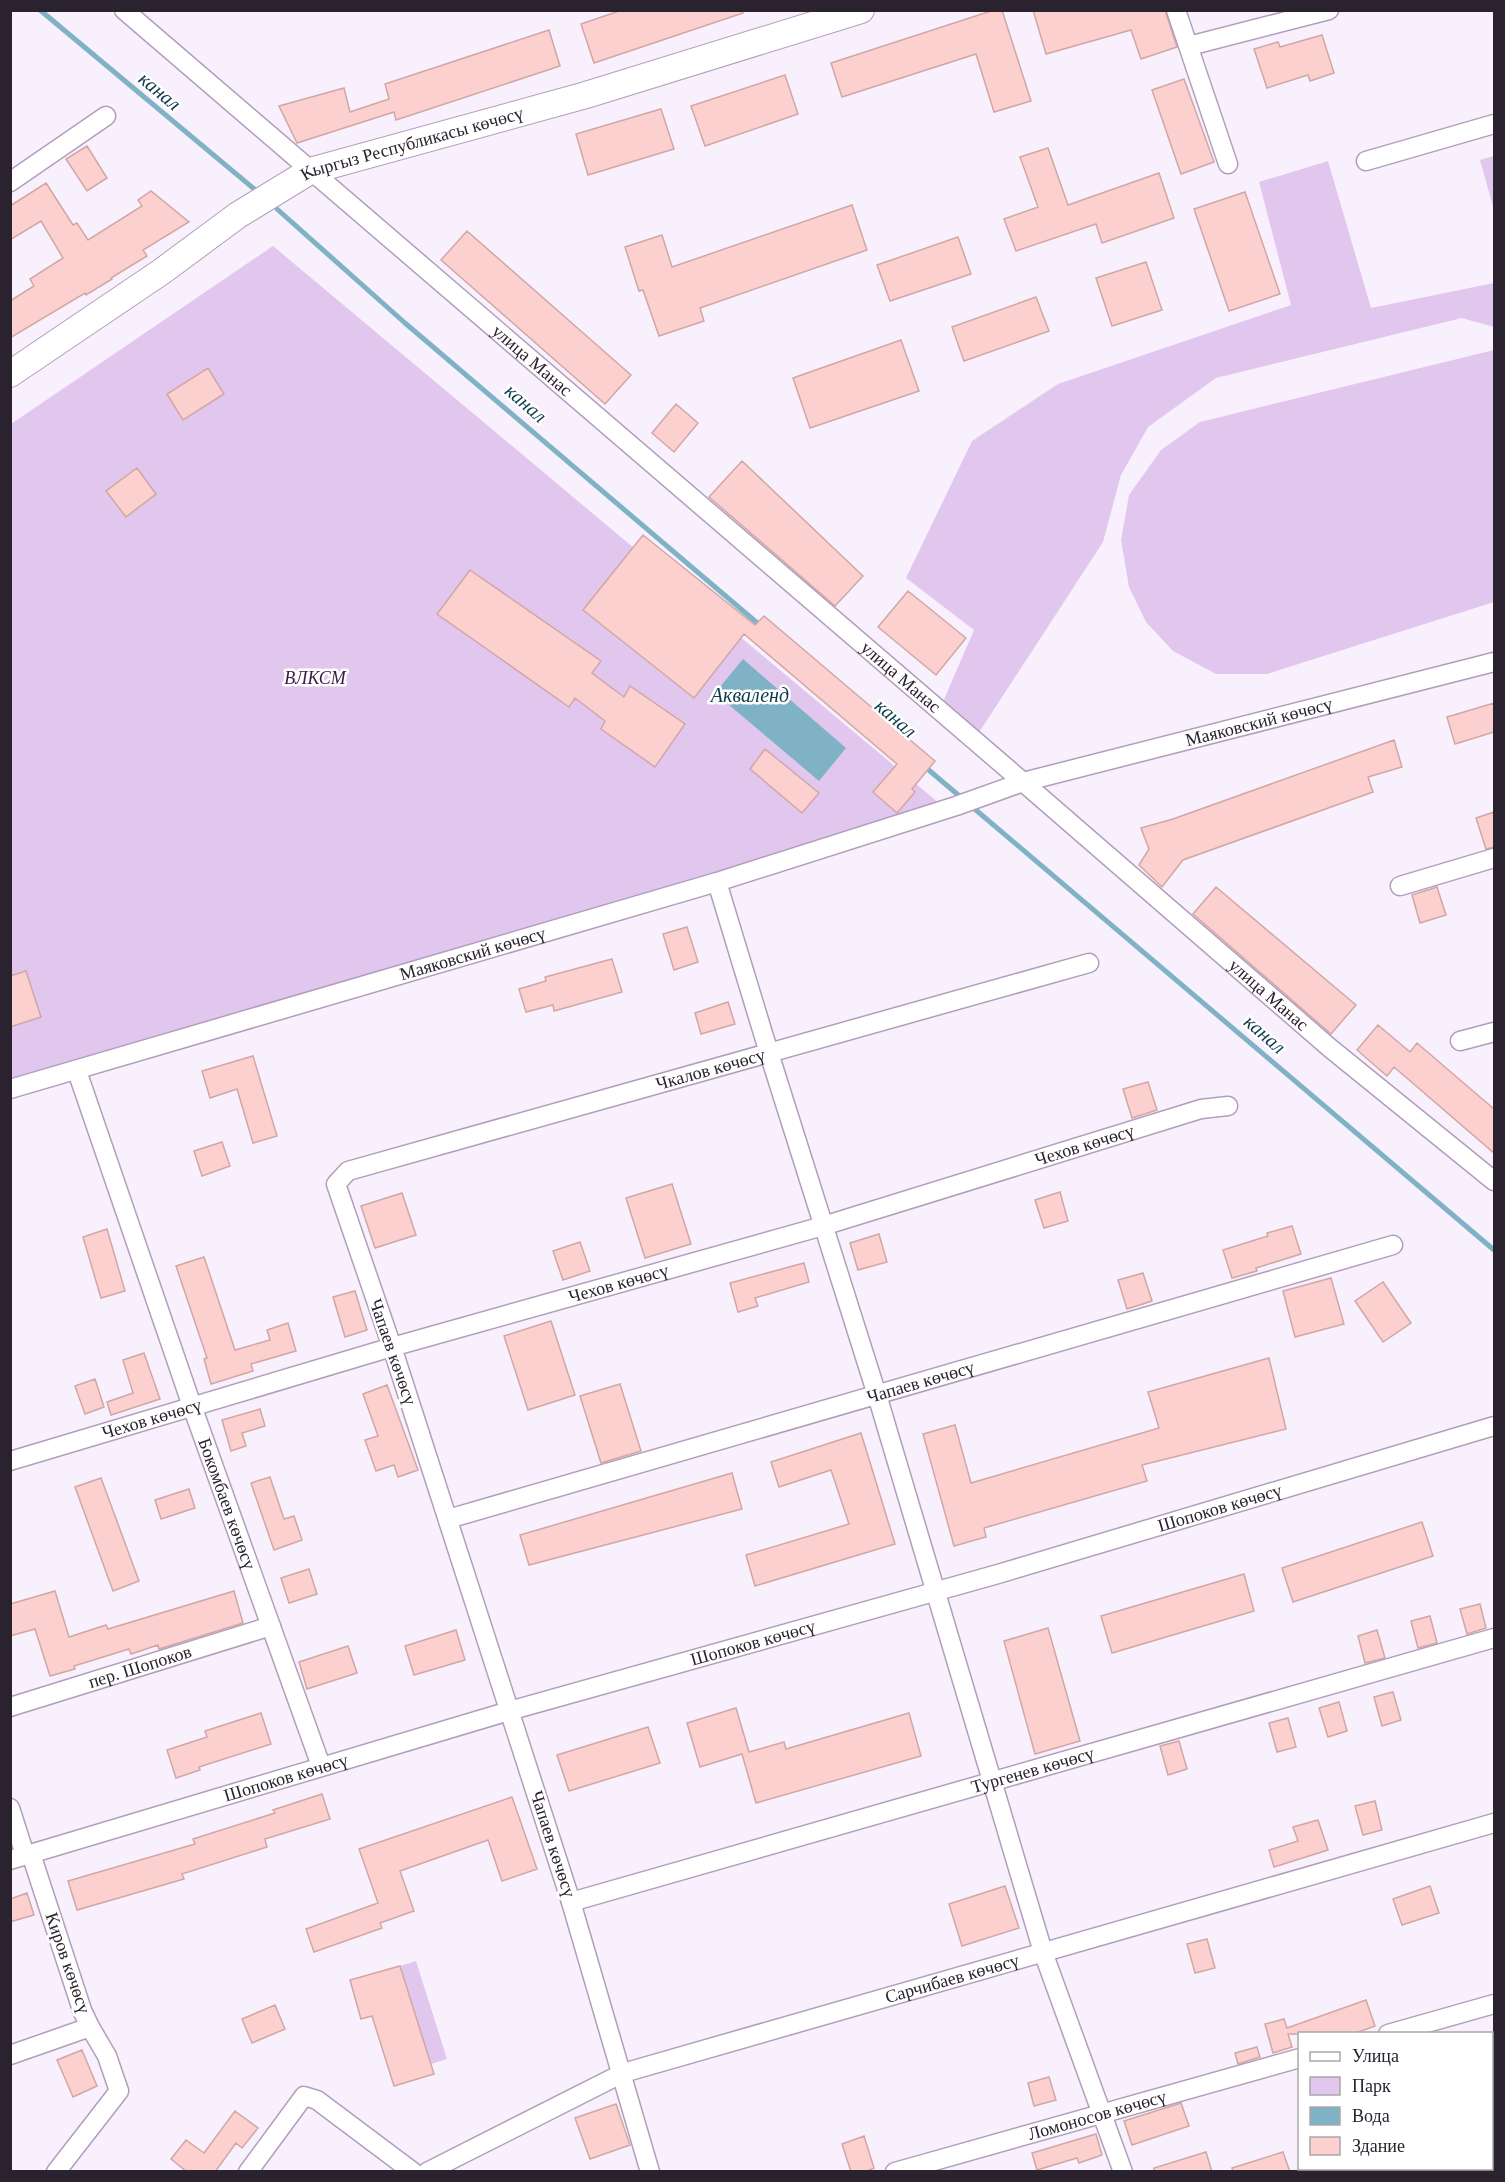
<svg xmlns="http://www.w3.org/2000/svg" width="1505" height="2182" font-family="Georgia,serif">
	<rect width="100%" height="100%" fill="#f9f0fd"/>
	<path fill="#e1c7ee" d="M1494,156v54l-14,-50z
		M1328,161l43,147 123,-25v44l-32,-9 -246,60 -68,49 -27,48 -18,67 -125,192 -36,-30 32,-74 -68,-52 66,-137 86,-57 233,-79 -32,-123z
		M273,246l667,558 -289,95 -640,180v-655z
		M1494,350v252l-227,72h-51l-43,-23 -27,-29 -17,-35 -8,-47 8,-45 32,-45 39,-28z
		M416,1961l31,98 -16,5 -31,-98z"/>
	<path fill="#80b2c6" d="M743,659l103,89 -27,33 -104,-88z"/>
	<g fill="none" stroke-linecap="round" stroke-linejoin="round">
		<path stroke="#80b2c6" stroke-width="5" d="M40,10l219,183
			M277,209l128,114 357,304
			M924,766l39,33
			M970,805l524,445"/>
	</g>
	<path fill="#fbd0ce" stroke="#d1a7a5" stroke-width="1.5" d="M622,10h120l1,3 -149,50 -13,-39z
		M994,10h8l29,91 -37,11 -18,-58 -134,43 -11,-34z
		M1033,10h132l12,37 -36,12 -10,-29 -85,24z
		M549,30l11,36 -164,54 -2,-8 -97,31 -18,-37 65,-18 6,24 39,-13 -4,-15z
		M1322,35l12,38 -24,8 -2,-6 -41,13 -13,-39 24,-7 2,5z
		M785,75l13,39 -93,32 -14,-40z
		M1184,79l30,83 -33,12 -29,-84z
		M661,109l13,40 -86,26 -12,-41z
		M87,146l20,32 -20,13 -21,-32z
		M1048,148l20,57 91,-32 15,45 -72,25 -6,-19 -80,27 -12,-32 34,-12 -18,-50z
		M46,183l27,42 4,-2 11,17 54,-34 -4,-6 13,-9 38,31 -46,28 4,6 -36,22 1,1 -26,16 -1,-2 -75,45v-37l24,-15 -4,-7 33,-21 -22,-37 -31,19v-34z
		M1245,192l35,102 -51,17 -35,-102z
		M852,205l15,45 -167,58 4,13 -45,15 -16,-46 -4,1 -14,-44 37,-12 10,32z
		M467,231l164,144 -26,29 -164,-144z
		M958,237l13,37 -81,27 -13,-36z
		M1146,262l16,48 -50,16 -16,-48z
		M1036,297l13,34 -85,30 -12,-34z
		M901,340l18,51 -109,37 -17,-50z
		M208,368l16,26 -41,26 -16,-26z
		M676,404l22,19 -24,29 -22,-19z
		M742,461l121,115 -28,30 -126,-109z
		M137,468l19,26 -30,23 -20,-26z
		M643,535l112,90 9,-9 171,145 -23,28 3,3 -18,21 -24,-21 24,-28 -153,-130 -50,64 -111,-88z
		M470,570l131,91 -9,12 32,24 6,-11 55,38 -30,43 -54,-38 4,-8 -30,-23 -6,9 -132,-93z
		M908,591l58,47 -30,37 -58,-48z
		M1494,703v29l-39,12 -8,-27z
		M1394,740l8,27 -34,10 5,15 -190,68 -21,27 -23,-22 10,-16 -8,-21 32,-9z
		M765,749l54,44 -17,20 -52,-44z
		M1494,812v35l-8,2 -10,-31z
		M1216,887l140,118 -25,29 -138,-120z
		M1437,887l9,28 -26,8 -8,-28z
		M687,927l11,35 -24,8 -11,-36z
		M612,959l10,33 -68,19 -1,-6 -27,7 -7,-23 27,-8 -1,-4z
		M26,971l15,46 -31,10v-51z
		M728,1002l7,22 -34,10 -6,-21z
		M1378,1025l32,27 7,-9 77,66v44l-100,-86 -7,9 -30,-26z
		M253,1056l24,80 -24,7 -16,-54 -27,9 -8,-27z
		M1148,1082l9,28 -25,8 -9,-29z
		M222,1142l8,24 -28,10 -8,-25z
		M672,1184l19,60 -46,14 -19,-60z
		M1060,1192l8,29 -24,7 -9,-28z
		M402,1193l14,42 -41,13 -14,-42z
		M1292,1226l9,28 -45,14 1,3 -25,7 -9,-28 45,-14 -1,-3z
		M107,1229l18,62 -24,7 -18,-61z
		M879,1234l8,28 -29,8 -8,-27z
		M580,1242l10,29 -27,9 -10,-29z
		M204,1257l31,93 35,-10 -3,-10 21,-7 8,28 -45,13 2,7 -42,13 -7,-25 3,-1 -31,-92z
		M804,1263l5,19 -54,16 3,8 -20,6 -8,-29z
		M1143,1273l9,28 -25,8 -9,-29z
		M1331,1278l13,46 -49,13 -12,-46z
		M1383,1282l28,41 -28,19 -28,-41z
		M355,1291l12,39 -22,7 -12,-40z
		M551,1321l24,74 -47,15 -24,-74z
		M144,1353l16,46 -49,16 -4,-13 26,-9 -10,-33z
		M1269,1358l17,71 -144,36 5,16 -163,47 2,9 -32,9 -31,-112 32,-9 16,58 188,-55 -11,-36z
		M95,1379l9,28 -19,7 -10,-28z
		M620,1384l21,67 -40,12 -21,-67z
		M387,1385l31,85 -20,7 -4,-12 -18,6 -11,-31 13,-4 -15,-42z
		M260,1409l5,17 -23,7 4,13 -15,5 -9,-31z
		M861,1433l34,111 -140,42 -9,-31 103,-31 -18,-54 -52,17 -8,-25z
		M732,1473l10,36 -213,56 -9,-30z
		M270,1477l14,42 10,-3 8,24 -28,10 -23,-67z
		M101,1478l38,103 -26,10 -38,-104z
		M189,1489l6,19 -34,11 -6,-19z
		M1422,1522l11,34 -140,46 -11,-34z
		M309,1569l8,25 -28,9 -8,-25z
		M1244,1574l10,37 -142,42 -11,-37z
		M55,1591l14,46 37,-12 2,4 126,-38 9,32 -84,26 -1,-4 -27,9 -2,-5 -55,17 1,3 -25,7 -15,-47 -25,7v-32z
		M1480,1604l6,24 -19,6 -7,-25z
		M1430,1616l7,27 -19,5 -7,-27z
		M1048,1628l32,113 -45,13 -31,-113z
		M456,1630l9,30 -51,15 -9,-29z
		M1377,1630l8,28 -20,5 -7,-27z
		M348,1646l9,27 -50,16 -8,-27z
		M1393,1692l8,28 -19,6 -8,-29z
		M1339,1702l8,29 -19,6 -9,-29z
		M736,1708l13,44 35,-10 2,7 123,-36 12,43 -165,47 -14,-49 -42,13 -13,-44z
		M261,1713l10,31 -72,23 1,3 -24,8 -9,-28 40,-13 -2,-6z
		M1288,1718l8,29 -19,5 -8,-29z
		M648,1727l12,36 -91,28 -12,-36z
		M1179,1741l8,28 -19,6 -8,-29z
		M322,1794l8,25 -65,20 2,8 -85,27 2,5 -107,31 -9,-29 127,-37 -2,-5 82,-26 -2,-3z
		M512,1797l25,72 -35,12 -14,-41 -88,31 14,40 -34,12 2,5 -68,24 -8,-23 72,-26 -19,-54z
		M1375,1801l7,29 -19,5 -8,-29z
		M1318,1820l10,30 -54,17 -5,-17 29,-9 -5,-14z
		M1005,1886l14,42 -57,18 -13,-42z
		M1430,1886l9,27 -37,12 -9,-26z
		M27,1893l7,22 -24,7v-23z
		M1207,1939l8,29 -20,5 -8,-29z
		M400,1966l34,108 -40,12 -22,-70 -11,3 -11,-39z
		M1366,2000l9,26 -22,8h-65l4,13 -19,6 -8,-29 19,-5 3,9z
		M275,2005l10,24 -33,14 -10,-24z
		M1257,2047l3,10 -22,7 -3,-11z
		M82,2050l15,36 -24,11 -16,-37z
		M1049,2077l7,23 -22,6 -6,-23z
		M1181,2103l8,23 -57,19 -8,-24z
		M616,2104l14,41 -40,14 -15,-41z
		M235,2111l23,17 -16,20 -6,-5 -21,29h-28l-16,-13 15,-19 18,13z
		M1096,2134l6,21 -23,8 -2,-5 -40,12 -5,-17z
		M864,2136l10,32 -9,4h-14l-9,-28z
		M1206,2152l6,20h-58v-4z
		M1283,2152l7,20h-57l-1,-4z"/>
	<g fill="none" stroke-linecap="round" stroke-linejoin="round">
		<defs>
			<g id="minor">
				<path id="s1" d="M124,10l899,772 307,266 164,133"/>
				<path d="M1176,10l52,154"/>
				<path d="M1189,46l140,-36"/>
				<path d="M1366,161l128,-37"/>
				<path d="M10,182l96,-66"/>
				<path d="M717,882l52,171 108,342 166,557 80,220"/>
				<path d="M1400,886l94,-28"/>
				<path d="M1460,1041l34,-9"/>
				<path id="s2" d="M77,1071l115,335 129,360"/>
				<path id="s3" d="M10,1089l707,-207 239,-76 67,-24 471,-120"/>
				<path id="s4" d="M10,1461l382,-114 431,-121 378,-117 27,-3"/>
				<path id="s5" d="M448,1519l945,-274"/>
				<path id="s6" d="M10,1707l261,-81"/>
				<path d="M10,1808l15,47"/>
				<path id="s7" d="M10,1860l499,-149 489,-137 496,-148"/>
				<path id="s8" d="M571,1902l923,-264"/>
				<path d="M1388,2034l106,-30"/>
				<path d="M10,2055l80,-28 -8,-17 -51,-156"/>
				<path d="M56,2172l63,-81 -12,-35 -17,-29"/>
				<path d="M248,2172l56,-76 13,4 96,72"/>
				<path id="s9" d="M427,2172l196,-99 871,-250"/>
				<path id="s10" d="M650,2172l-79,-270 -179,-555 -56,-163 12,-13 741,-208"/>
				<path id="s11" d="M895,2172l405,-114"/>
			</g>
			<g id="secondary">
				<path id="s12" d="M10,374l151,-102 77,-57 72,-44 276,-76 275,-85"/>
			</g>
		</defs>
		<use href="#minor" stroke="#b29ebc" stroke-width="21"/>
		<use href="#secondary" stroke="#b29ebc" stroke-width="28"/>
		<use href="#minor" stroke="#fff" stroke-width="18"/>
		<use href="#secondary" stroke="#fff" stroke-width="26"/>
	</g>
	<g text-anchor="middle" stroke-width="5" stroke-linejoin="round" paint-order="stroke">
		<g font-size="18" fill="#2a222e" stroke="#fff">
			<text dy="6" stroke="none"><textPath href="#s12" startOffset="468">Кыргыз Республикасы көчөсү</textPath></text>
			<text dy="6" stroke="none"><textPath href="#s1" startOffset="538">улица Манас</textPath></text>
			<text dy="6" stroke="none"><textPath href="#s1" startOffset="1024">улица Манас</textPath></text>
			<text dy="6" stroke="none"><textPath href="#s3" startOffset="1302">Маяковский көчөсү</textPath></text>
			<text dy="6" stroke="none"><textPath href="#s3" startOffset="482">Маяковский көчөсү</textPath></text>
			<text dy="6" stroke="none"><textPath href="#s1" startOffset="1510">улица Манас</textPath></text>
			<text dy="6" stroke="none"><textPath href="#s10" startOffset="1431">Чкалов көчөсү</textPath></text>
			<text dy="6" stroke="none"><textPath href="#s4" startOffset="1120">Чехов көчөсү</textPath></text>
			<text dy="6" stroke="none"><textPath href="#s4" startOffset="634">Чехов көчөсү</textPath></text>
			<text transform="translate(393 1352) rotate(71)" y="6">Чапаев көчөсү</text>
			<text dy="6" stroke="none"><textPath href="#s5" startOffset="492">Чапаев көчөсү</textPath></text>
			<text dy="6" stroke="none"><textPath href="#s4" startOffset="148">Чехов көчөсү</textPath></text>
			<text dy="6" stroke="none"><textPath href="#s2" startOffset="458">Бокомбаев көчөсү</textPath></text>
			<text dy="6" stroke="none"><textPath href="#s7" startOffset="1260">Шопоков көчөсү</textPath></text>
			<text dy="6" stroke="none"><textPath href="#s7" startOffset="774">Шопоков көчөсү</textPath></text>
			<text dy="6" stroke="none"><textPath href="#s6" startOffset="136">пер. Шопоков</textPath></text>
			<text dy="6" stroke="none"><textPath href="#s8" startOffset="480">Тургенев көчөсү</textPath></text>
			<text dy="6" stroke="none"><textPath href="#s7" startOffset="288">Шопоков көчөсү</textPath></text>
			<text transform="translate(553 1844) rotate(72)" y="6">Чапаев көчөсү</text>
			<text transform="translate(68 1963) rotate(71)" y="6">Киров көчөсү</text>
			<text dy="6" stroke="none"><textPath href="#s9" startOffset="562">Сарчибаев көчөсү</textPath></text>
			<text dy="6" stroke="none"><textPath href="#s11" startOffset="210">Ломоносов көчөсү</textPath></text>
		</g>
		<g font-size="18" font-style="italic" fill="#3a1848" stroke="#fff">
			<text x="315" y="684">ВЛКСМ</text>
		</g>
		<g font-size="20" font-style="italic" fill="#0e3b4a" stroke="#fff">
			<text transform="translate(160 91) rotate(40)" y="7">канал</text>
			<text transform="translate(526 403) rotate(41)" y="7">канал</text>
			<text x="750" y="702">Акваленд</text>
			<text transform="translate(896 718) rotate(41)" y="7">канал</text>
			<text transform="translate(1265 1034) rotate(41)" y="7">канал</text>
		</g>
	</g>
	<rect width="1505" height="2182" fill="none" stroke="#2a222e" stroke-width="24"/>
	<rect x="1298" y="2032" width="195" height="138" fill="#ffffff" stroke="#aaa7ab" stroke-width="1.5"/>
	<rect x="1310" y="2052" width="30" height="9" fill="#ffffff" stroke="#aaa7ab" stroke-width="1.5"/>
	<text x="1352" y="2062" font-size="18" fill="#2a222e">Улица</text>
	<rect x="1310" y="2077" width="30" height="18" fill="#e1c7ee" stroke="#aaa7ab" stroke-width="1.5"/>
	<text x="1352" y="2092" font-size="18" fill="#2a222e">Парк</text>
	<rect x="1310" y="2107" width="30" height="18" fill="#80b2c6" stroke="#aaa7ab" stroke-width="1.5"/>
	<text x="1352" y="2122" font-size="18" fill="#2a222e">Вода</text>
	<rect x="1310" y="2137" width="30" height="18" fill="#fbd0ce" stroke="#aaa7ab" stroke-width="1.5"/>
	<text x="1352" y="2152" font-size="18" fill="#2a222e">Здание</text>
</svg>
